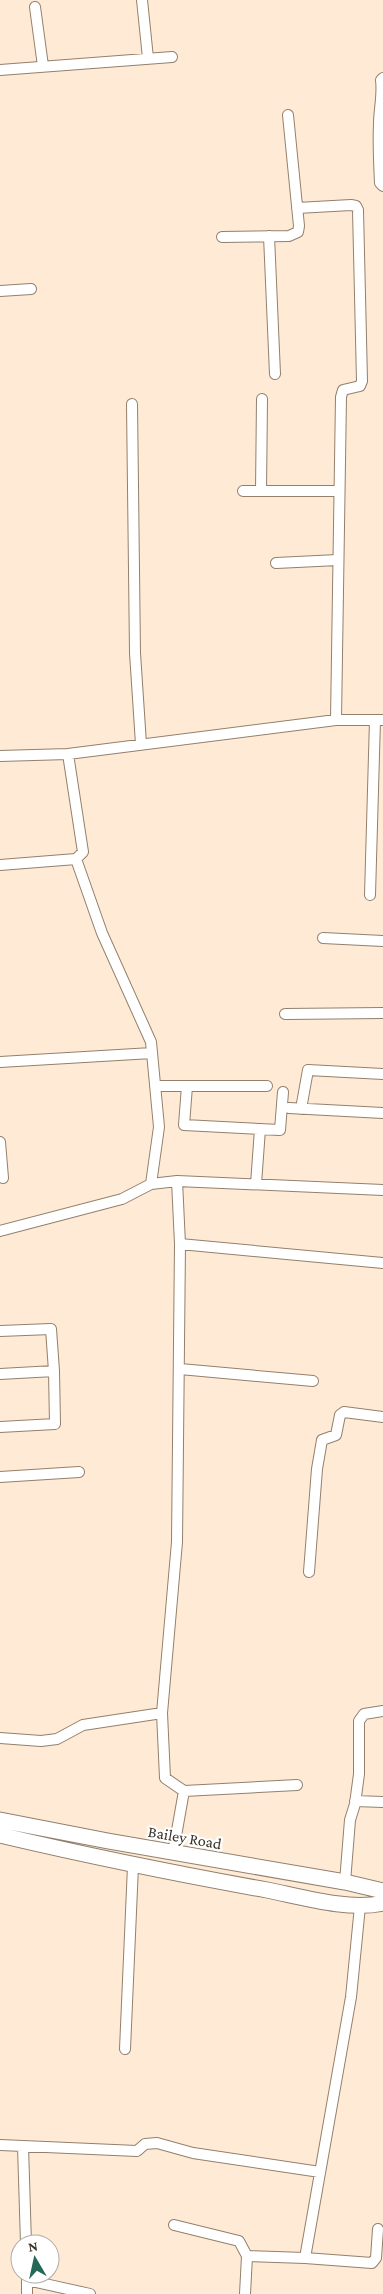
<svg xmlns="http://www.w3.org/2000/svg" width="383" height="2294" font-family="'Crimson Pro',serif">
	<rect width="100%" height="100%" fill="#ffead6"/>
	<g fill="none" stroke-linecap="round" stroke-linejoin="round">
		<defs>
			<path id="minor" d="M142,0l6,58
				M35,7l8,59
				M0,70l172,-13
				M383,78l-2,2c2,15 -2,29 -2,44 -1,20 0,39 1,59l3,3
				M297,208l54,-3 5,1 2,4 4,171 -2,5 -17,4 -2,7 -5,323
				M269,236l6,138
				M222,237l67,-1 9,-4 1,-6 -11,-111
				M0,291l31,-2
				M132,404l3,249 6,91
				M243,491h95
				M261,491l1,-92
				M276,563l62,-3
				M0,756l68,-2
				M76,859l26,74 49,109 8,85 -8,57
				M0,865l76,-6 7,-7 -15,-98 268,-34h47
				M370,895l5,-175
				M323,938l60,3
				M285,1014l98,-1
				M0,1062l152,-9
				M155,1086h112
				M187,1086l-3,39 96,5 3,-38
				M289,1108l94,5
				M301,1109l7,-39 75,4
				M0,1142l3,36
				M177,1181l3,63
				M256,1184l4,-55
				M0,1231l122,-32 29,-15 26,-3 206,9
				M0,1331l51,-2 3,42 1,53 -55,3
				M180,1369l133,12
				M0,1374l54,-3
				M0,1477l79,-5
				M309,1572l8,-103 5,-29 14,-5 4,-20 4,-3 39,5
				M0,1738l41,3 16,-2 26,-14 79,-12
				M297,1785l-113,6 -19,-13 -3,-65 15,-171 3,-298 203,19
				M355,1801l28,1
				M173,1853l11,-62
				M345,1882l5,-62 5,-16 4,-30v-53l5,-7 19,-3
				M125,2049l8,-183
				M0,2145l137,6 8,-7 12,-1 36,10 127,19
				M23,2146l3,98
				M174,2225l65,16 8,15
				M305,2258l67,5 4,-5 2,-29
				M27,2294v-14l63,14
				M245,2294l2,-38 58,2 46,-261 9,-91"/>
			<path id="highway" d="M0,1820l108,21 237,41 38,9
				M0,1835c89,21 178,39 267,55 35,7 82,21 116,13"/>
		</defs>
		<use href="#minor" stroke="#92806d" stroke-width="12"/>
		<use href="#highway" stroke="#92806d" stroke-width="17"/>
		<use href="#minor" stroke="#fff" stroke-width="10"/>
		<use href="#highway" stroke="#fff" stroke-width="15"/>
	</g>
	<g text-anchor="middle" stroke-width="4.5" stroke-linejoin="round" paint-order="stroke">
		<g font-size="16" fill="#3a322a" stroke="#fff">
			<text transform="translate(185 1837) rotate(10)" y="6">Bailey Road</text>
		</g>
	</g>
	<g transform="translate(35 2259) rotate(351)"><circle r="24" fill="#ffffff" stroke="#b0adaa"/>
	<path d="M0-4L9 19L0 12L-9 19Z" fill="#246859"/>
	<text y="-8" font-size="14" font-weight="bold" text-anchor="middle" fill="#3a322a">N</text>
	</g>
</svg>
